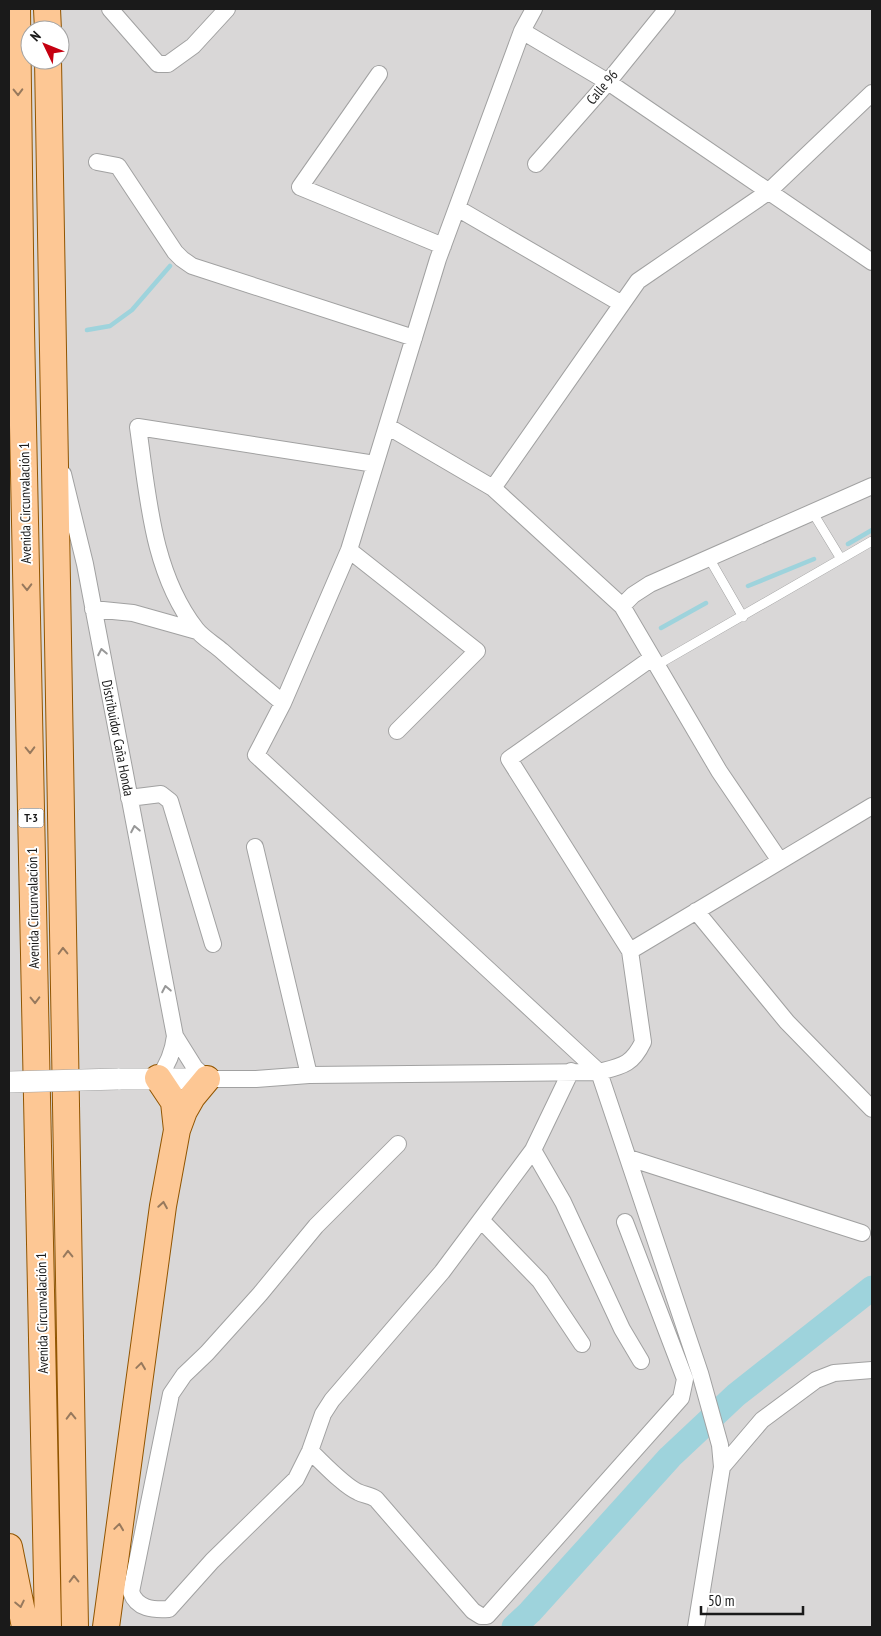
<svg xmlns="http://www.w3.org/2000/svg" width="881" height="1636" font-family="'PT Sans Narrow',sans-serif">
	<rect width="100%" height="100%" fill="#ede7df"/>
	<path fill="#d9d7d7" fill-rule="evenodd" d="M9,9h863v1618h-863zM30,30h30v30h-30z"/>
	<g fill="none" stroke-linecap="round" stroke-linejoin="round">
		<path stroke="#9ed3dc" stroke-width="4.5" d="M87,330l23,-4 22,-16 38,-44
			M848,544l24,-14
			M748,586l66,-27
			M661,628l45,-25"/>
		<path stroke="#9ed3dc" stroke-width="25" d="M514,1627l16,-15 140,-155 66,-62 136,-107"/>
		<defs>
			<path id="service" d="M813,513l28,46
				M709,558l34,59
				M657,665l215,-124"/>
			<path id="minor" d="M110,9l48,55h10l25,-18 34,-37
				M534,9l-12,22 -84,228 -89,291 -66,153 -27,52 343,317 101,301 20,72 2,22 -26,160
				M522,31l86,51 264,180
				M379,74l-79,113 143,59
				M97,162l21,4 57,86 7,7 10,7 222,72
				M536,164l72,-82 59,-73
				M457,208l165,96
				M387,426l106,62 129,118 97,165 61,90
				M63,474l22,90 90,472c-2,17 -7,29 -17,42
				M493,488l145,-207 130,-89 104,-99
				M349,550l128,101 -80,80
				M622,606l11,-11 17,-11 222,-98
				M93,609l40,4 64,18
				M283,703c-20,-17 -41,-34 -61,-52 -8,-7 -19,-13 -26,-22 -44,-57 -48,-133 -58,-202l237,37
				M129,798l32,-4 9,7 43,143
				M255,847l54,228
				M696,911l91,111 85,87
				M630,951l-121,-192 143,-101
				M175,1036l20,32 12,11h49l53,-4 290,-3c23,-6 33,-7 44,-30l-13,-91 242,-145
				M398,1144l-82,82 -56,68 -53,59 -23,22 -13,19 -40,198c6,17 22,18 38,17l43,-48 84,-82 14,-28 13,-37 9,-14 110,-128 91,-122 38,-79
				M533,1150l30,52 59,127 19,32
				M629,1158l233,75
				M481,1220l59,61 42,63
				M310,1451c12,11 34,35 48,41 6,3 12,3 18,7l97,112 8,5h6l194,-218 4,-19 -60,-157
				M722,1467l40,-47 54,-40 18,-7 38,-3"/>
			<path id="tertiary" d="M118,1079h89"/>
			<path id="primary" d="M17,9l4,320 27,1298
				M47,9l1,21
				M48,60l27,1567
				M158,1078l16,24 3,28
				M9,1547l16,80
				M106,1627l57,-421 14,-76 7,-19 8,-14 15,-18"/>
		</defs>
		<use href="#service" stroke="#a1a1a1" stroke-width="10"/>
		<use href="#minor" stroke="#a1a1a1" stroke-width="18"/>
		<use href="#tertiary" stroke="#a1a1a1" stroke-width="22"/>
		<use href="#primary" stroke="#915500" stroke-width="28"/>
		<use href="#service" stroke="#fff" stroke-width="9"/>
		<use href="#minor" stroke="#fff" stroke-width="16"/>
		<use href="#tertiary" stroke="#fff" stroke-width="21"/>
		<use href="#primary" stroke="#fdc794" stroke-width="26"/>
		<defs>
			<path id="tertiary-bridge" d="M9,1082l109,-3"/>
		</defs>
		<use href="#tertiary-bridge" stroke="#a1a1a1" stroke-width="22" stroke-linecap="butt"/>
		<use href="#tertiary-bridge" stroke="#fff" stroke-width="21"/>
	</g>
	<defs><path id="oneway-chevron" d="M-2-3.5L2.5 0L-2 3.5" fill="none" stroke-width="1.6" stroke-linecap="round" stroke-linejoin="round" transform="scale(1.25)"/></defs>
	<g stroke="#97795d">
		<use href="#oneway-chevron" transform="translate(18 92) rotate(89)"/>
		<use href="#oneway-chevron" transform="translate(27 587) rotate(89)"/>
		<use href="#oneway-chevron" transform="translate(30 750) rotate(89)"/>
		<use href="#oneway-chevron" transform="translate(63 951) rotate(-91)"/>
		<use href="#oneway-chevron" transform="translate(35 1000) rotate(89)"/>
		<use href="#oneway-chevron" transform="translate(163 1205) rotate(-81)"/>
		<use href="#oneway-chevron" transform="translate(68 1254) rotate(-91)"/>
		<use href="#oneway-chevron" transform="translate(141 1366) rotate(-82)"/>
		<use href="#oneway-chevron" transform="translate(71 1416) rotate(-91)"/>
		<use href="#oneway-chevron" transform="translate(119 1527) rotate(-82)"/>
		<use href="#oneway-chevron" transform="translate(74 1579) rotate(-91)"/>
		<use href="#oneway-chevron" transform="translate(20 1604) rotate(78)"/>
	</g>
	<g stroke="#989898">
		<use href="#oneway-chevron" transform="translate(102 652) rotate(-101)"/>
		<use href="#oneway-chevron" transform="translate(135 829) rotate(-101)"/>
		<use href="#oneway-chevron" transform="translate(166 989) rotate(-101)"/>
	</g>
	<g text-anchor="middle" stroke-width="4" stroke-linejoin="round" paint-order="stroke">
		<rect fill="#fff" stroke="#5f5f5f" stroke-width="1" x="18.5" y="808.5" width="25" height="19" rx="4"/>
		<g font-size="12" font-weight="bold" fill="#1a1a1a">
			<text x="31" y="822">T-3</text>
		</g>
		<g font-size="14" fill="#1a1a1a" stroke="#fff">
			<text transform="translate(602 87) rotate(-50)" y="5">Calle 96</text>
			<text transform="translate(25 503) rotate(-91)" y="5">Avenida Circunvalación 1</text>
			<text transform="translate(118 738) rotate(79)" y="5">Distribuidor Caña Honda</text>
			<text transform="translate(33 908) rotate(-91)" y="5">Avenida Circunvalación 1</text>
			<text transform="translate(42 1313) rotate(-91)" y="5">Avenida Circunvalación 1</text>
		</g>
	</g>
	<rect width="881" height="1636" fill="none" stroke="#1a1a1a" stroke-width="20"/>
	<g transform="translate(45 45) rotate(313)"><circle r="24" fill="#ffffff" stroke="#a3a3a3"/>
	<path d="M0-4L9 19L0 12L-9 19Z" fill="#c50010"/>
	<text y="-8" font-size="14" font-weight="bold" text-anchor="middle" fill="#1a1a1a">N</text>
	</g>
	<path d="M701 1606v8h102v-8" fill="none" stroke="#1a1a1a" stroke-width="2.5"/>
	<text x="708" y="1606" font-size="15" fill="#1a1a1a" stroke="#ffffff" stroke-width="4" paint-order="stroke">50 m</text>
</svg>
